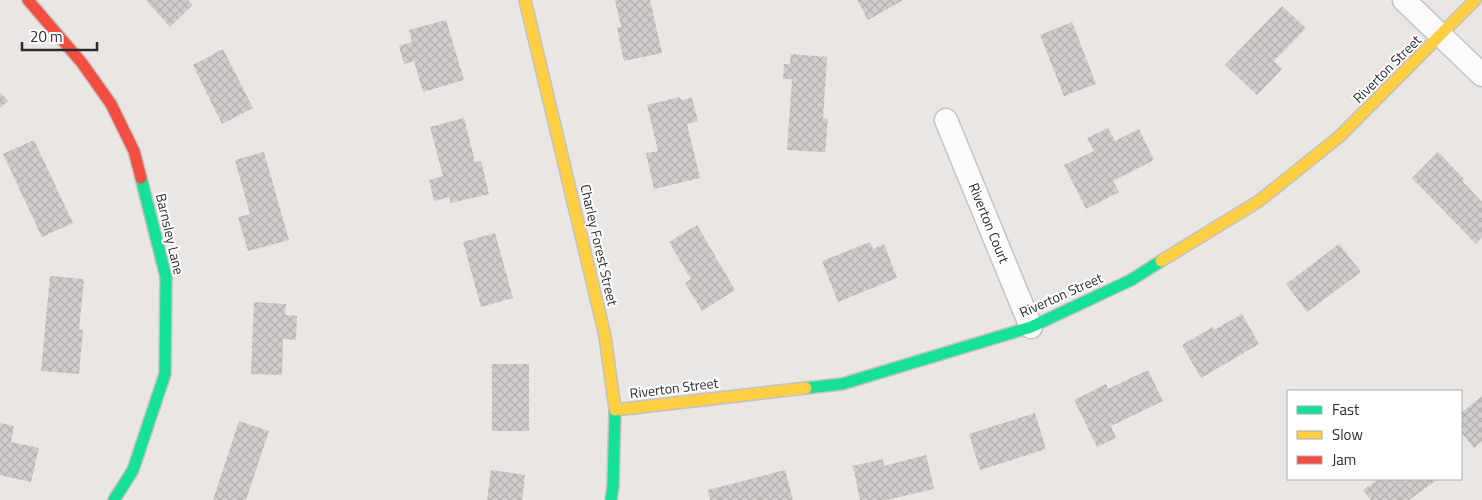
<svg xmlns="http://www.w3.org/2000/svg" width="1482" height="500" font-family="'Titillium Web',sans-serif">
	<defs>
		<pattern id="building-cross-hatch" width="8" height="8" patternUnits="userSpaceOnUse" patternTransform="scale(1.25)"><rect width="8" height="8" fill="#cfccca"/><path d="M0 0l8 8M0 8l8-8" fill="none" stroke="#b2afae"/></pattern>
	</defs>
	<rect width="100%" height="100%" fill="#eae6e3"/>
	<path fill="url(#building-cross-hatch)" d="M146,0h42l5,5 -23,22z
		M615,0h35l12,53 -38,8 -7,-33 4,-1z
		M857,0h46l-35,20z
		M1282,6l24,22 -32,33 8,8 -25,26 -32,-30z
		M446,20l18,60 -41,12 -9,-31 -10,3 -5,-18 13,-4 -3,-12z
		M1072,22l24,62 -32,12 -24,-61z
		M223,49l30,59 -31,16 -29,-59z
		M791,54l36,3 -4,61 5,1 -3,33 -38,-2 5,-71h-9l1,-15h6z
		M0,92l8,9 -8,7z
		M680,97l1,3 11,-2 6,23 -11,3 13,54 -46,11 -8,-36 12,-2 -11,-46z
		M464,118l11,44 6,-1 8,33 -38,9 -2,-6 -15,4 -5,-21 14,-4 -13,-49z
		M1108,128l7,13 24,-12 15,31 -41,21 6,11 -33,17 -22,-44 30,-14 -7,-13z
		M34,140l39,83 -31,14 -39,-83z
		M264,152l25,88 -41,11 -10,-34 12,-3 -15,-54z
		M1438,152l26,27 -2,2 20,21v35l-6,7 -64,-66z
		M697,225l38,65 -33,21 -17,-28 6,-4 -22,-37z
		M495,233l18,65 -32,9 -18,-65z
		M870,242l3,7 11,-5 13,34 -59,24 -16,-41z
		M1339,244l22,28 -54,40 -21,-28z
		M50,276l34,3 -5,51h4l-4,44 -38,-3z
		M254,302l32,2 -1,11 12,1 -1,24 -13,-1 -1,36 -31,-1z
		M1242,314l17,30 -58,34 -19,-33 31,-18 1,3z
		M492,364h37v67h-37z
		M1148,370l15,31 -52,25 5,12 -19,9 -23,-47 32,-16 2,5z
		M1482,396v45l-8,7 -13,-16v-19z
		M1035,413l11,36 -66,21 -11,-36z
		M239,421l30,10 -23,69h-33z
		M0,423l14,3 -3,16 28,6 -8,34 -31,-7z
		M926,455l8,34 -48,11h-26l-7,-34 30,-7 1,7z
		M491,470l34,5 -3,25h-35z
		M785,470l8,30h-83l-2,-10z
		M1379,479h59l-29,21h-38l-8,-10z"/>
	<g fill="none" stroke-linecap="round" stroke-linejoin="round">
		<defs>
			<path id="street" d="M1404,0l78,75
				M946,120l85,207"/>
			<path id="fast" d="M806,388l36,-4 189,-57 100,-47 30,-19
				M114,500l19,-30 32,-96 1,-97 -25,-99
				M611,500l2,-14 2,-77"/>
			<path id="slow" d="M525,0l80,336 10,73
				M1161,261l98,-60 81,-65 135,-136
				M615,410l191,-22"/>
			<path id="jam" d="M28,0l54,63 29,41 23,47 7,27"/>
		</defs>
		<use href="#street" stroke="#c4c3c3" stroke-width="25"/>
		<use href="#fast" stroke="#c4c3c3" stroke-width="14"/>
		<use href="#slow" stroke="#c4c3c3" stroke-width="14"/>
		<use href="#jam" stroke="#c4c3c3" stroke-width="14"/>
		<use href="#street" stroke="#fcfbfb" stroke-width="22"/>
		<use href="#fast" stroke="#16e098" stroke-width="11"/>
		<use href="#slow" stroke="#ffcf43" stroke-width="11"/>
		<use href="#jam" stroke="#f24e42" stroke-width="11"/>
	</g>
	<g text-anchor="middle" stroke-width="4" stroke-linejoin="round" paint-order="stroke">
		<g font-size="14" fill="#2c2c2c" stroke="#fff">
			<text transform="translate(1387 69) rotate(-45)" y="5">Riverton Street</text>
			<text transform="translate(989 223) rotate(68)" y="5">Riverton Court</text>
			<text transform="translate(170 234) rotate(77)" y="5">Barnsley Lane</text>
			<text transform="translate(599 245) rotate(77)" y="5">Charley Forest Street</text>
			<text transform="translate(1061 295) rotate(-24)" y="5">Riverton Street</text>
			<text transform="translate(674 388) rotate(-7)" y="5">Riverton Street</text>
		</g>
	</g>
	<rect x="1287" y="390" width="175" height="90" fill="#ffffff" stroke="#ababab"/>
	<rect x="1297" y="406" width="25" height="8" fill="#16e098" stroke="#ababab"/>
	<text x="1332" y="415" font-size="15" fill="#2c2c2c">Fast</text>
	<rect x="1297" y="431" width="25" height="8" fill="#ffcf43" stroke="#ababab"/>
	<text x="1332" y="440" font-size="15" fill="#2c2c2c">Slow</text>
	<rect x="1297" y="456" width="25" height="8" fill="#f24e42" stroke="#ababab"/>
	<text x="1332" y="465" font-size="15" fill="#2c2c2c">Jam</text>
	<path d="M22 42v8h75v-8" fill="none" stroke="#2c2c2c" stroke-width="2.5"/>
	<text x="30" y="42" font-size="15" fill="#2c2c2c" stroke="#ffffff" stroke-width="4" paint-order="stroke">20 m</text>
</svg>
